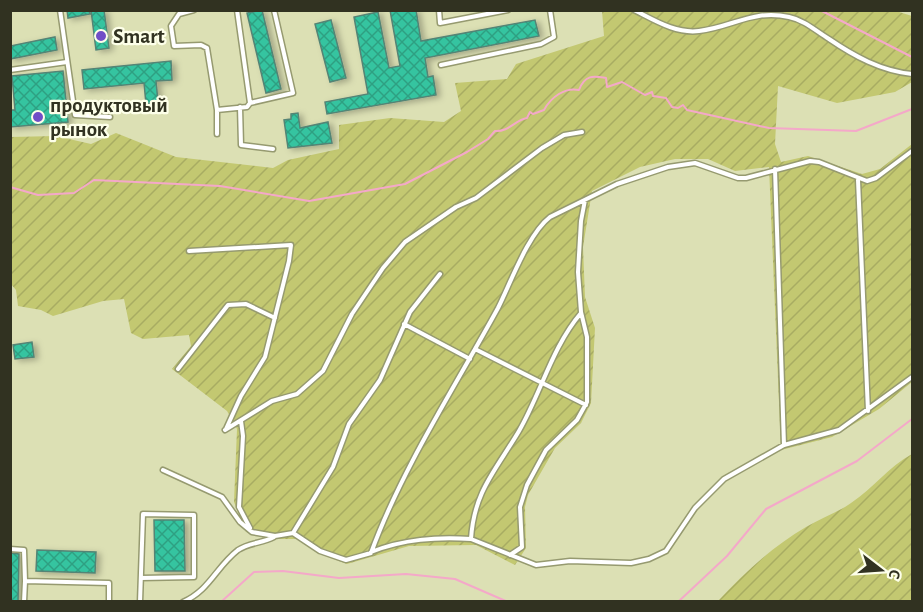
<svg xmlns="http://www.w3.org/2000/svg" width="923" height="612" font-family="'Alegreya Sans',sans-serif">
	<defs>
		<pattern id="garden-furrows" width="10" height="10" patternUnits="userSpaceOnUse" patternTransform="scale(1.5)"><rect width="10" height="10" fill="#c3c871"/><path d="M-1 1l2-2M0 10L10 0M9 11l2-2" fill="none" stroke="#a8ac62"/></pattern>
		<pattern id="building-cross-hatch" width="8" height="8" patternUnits="userSpaceOnUse" patternTransform="scale(1.5)"><rect width="8" height="8" fill="#35c4a0"/><path d="M0 0l8 8M0 8l8-8" fill="none" stroke="#2da082"/></pattern>
		<filter id="shadow"><feDropShadow dx="4" dy="2" stdDeviation="3" flood-color="#0004"/></filter>
	</defs>
	<rect width="100%" height="100%" fill="#dce0b4"/>
	<path fill="url(#garden-furrows)" d="M602,11h294l16,5v66l-17,10 -58,11 -59,-17 -3,58 6,18 27,-6 54,18 18,-5 32,-25v238l-33,27 -47,28 -51,13 -12,-283 -34,4 -27,-12h-33l-35,8 -48,24 -9,56 2,50 10,31 -4,75 -10,20 -26,25 -27,47 -3,12 1,41 -11,17 -39,-20 -67,1 -62,18 -24,-9 -26,-16h-22l-29,-7 -12,-30 3,-73 -10,-18 -55,-42 19,-23 -2,-11 -46,4 -12,-6 -7,-34 -21,2 -50,15 -12,-6 -23,-4 -2,-16 -6,-7v-146l46,-1 35,8 25,-11 60,24 97,11 15,-8 51,-11v-24l51,-7 54,4 17,-11 -6,-28 52,-4 9,-15 88,-28z
		M912,454v147h-194c25,-27 55,-55 88,-74 15,-9 31,-14 45,-24 23,-15 37,-36 61,-49z"/>
	<g fill="none" stroke-linecap="round" stroke-linejoin="round">
		<path stroke="#f4a8c9" stroke-width="2" d="M820,10l92,47
			M10,187l28,8 36,-2 20,-13 126,6 89,15 96,-17 62,-32 21,-13 7,-8c14,1 20,-11 32,-13l3,-6 3,2 11,-4c7,-13 21,-23 35,-20 6,-16 15,-14 27,-12l1,9 15,-5 23,13 7,-3 1,4 13,2 6,9 6,1 5,-3 4,5 82,18 87,3 56,-22
			M221,602l33,-30 29,-1 56,7 67,-4 49,5 53,23
			M678,602l49,-46 39,-47 91,-48 55,-42"/>
	</g>
	<path fill="url(#building-cross-hatch)" stroke="#548475" stroke-width="1.5" filter="url(#shadow)" d="M67,10h22l1,4 -22,4z
		M91,10h13l5,38 -13,2z
		M262,10l19,79 -15,4 -19,-80z
		M390,10h26l5,31 114,-21 4,16 -114,22 3,19 5,-1 3,19 -109,19 -2,-12 43,-8 -14,-77 24,-5 11,56 11,-2z
		M331,20l15,58 -16,4 -15,-58z
		M55,37l2,13 -47,9v-13z
		M171,61l1,19 -16,1 2,21 -12,2 -2,-21 -60,6 -2,-19z
		M63,71l5,51 -58,5v-17h5l-3,-34z
		M298,113l2,15 28,-6 4,21 -44,5 -4,-28 7,-1v-5z
		M32,342l2,15 -19,2 -2,-14z
		M154,520h30l1,51h-30z
		M37,550l59,2 -1,21 -59,-2z
		M10,553l9,1 -1,48h-8z"/>
	<g fill="none" stroke-linecap="round" stroke-linejoin="round">
		<defs>
			<path id="lane" d="M60,10l15,105 35,2
				M194,10l-15,4 -8,12 3,20 27,-1 6,3 10,62 30,-3 3,-4 43,-10 -19,-83
				M237,10l13,93
				M439,10l1,13 68,-13
				M634,10c20,10 42,24 65,21 34,-4 54,-22 90,-14 15,3 27,14 40,22 25,17 52,32 83,35
				M441,65l100,-21 13,-7 -4,-27
				M10,70l57,-8
				M240,107l1,38 32,4
				M217,134v-24
				M775,169l9,276
				M858,180l10,231
				M189,251l102,-6 -2,16 -24,96 -24,39 -15,33
				M404,324l66,35
				M475,349l111,56
				M178,369l50,-64 18,-1 29,14
				M241,421l2,15 -4,71 11,21
				M225,430l47,-29 25,-7 26,-23 29,-57 31,-46 22,-26 51,-35 20,-9 66,-50 22,-13 18,-3
				M163,470l59,27 18,25 12,10 23,4 18,-3 27,18 26,9 25,-7c31,-85 84,-166 127,-245 13,-26 30,-74 52,-91l67,-33 51,-17 27,-4 43,15h8l64,-17 9,1 48,19 9,-3 36,-27
				M293,533l40,-66 16,-43 31,-44 30,-68 30,-38
				M471,539l65,26 34,-4 61,2 18,-4 17,-8 29,-43 29,-29 60,-34 55,-15 73,-53
				M10,549l14,1 1,31
				M371,552c33,-13 65,-15 100,-13 3,-48 25,-69 48,-108 22,-38 33,-84 62,-118
				M510,555l12,-8 -2,-40 7,-22 19,-35 31,-30 10,-18v-65l-6,-25 -3,-40 3,-51 4,-21
				M24,602l1,-21 84,2v18
				M140,602l3,-88 51,1v62l-53,1
				M183,602c27,-12 33,-35 55,-52 10,-7 25,-7 36,-13"/>
		</defs>
		<use href="#lane" stroke="#969a70" stroke-width="7"/>
		<use href="#lane" stroke="#fff" stroke-width="4"/>
	</g>
	<g fill="#704ec7" stroke="#fdffe9" stroke-width="2">
		<circle cx="101" cy="36" r="6"/>
		<circle cx="38" cy="117" r="6"/>
	</g>
	<g text-anchor="middle" stroke-width="4.5" stroke-linejoin="round" paint-order="stroke">
		<g font-size="21" font-weight="bold" fill="#313221" stroke="#fdffe9" text-anchor="start">
			<text x="113" y="43">Smart</text>
			<text x="50" y="112">продуктовый<tspan x="50" dy="24">рынок</tspan></text>
		</g>
	</g>
	<rect width="923" height="612" fill="none" stroke="#313221" stroke-width="24"/>
	<g transform="translate(881 570) rotate(107)" stroke="#fdffe9" stroke-width="4.5" paint-order="stroke">
	<path d="M0-4.5L10 22L0 15L-10 22Z" fill="#313221"/>
	<text y="-9" font-size="16" font-weight="bold" text-anchor="middle" fill="#313221">С</text>
	</g>
</svg>
